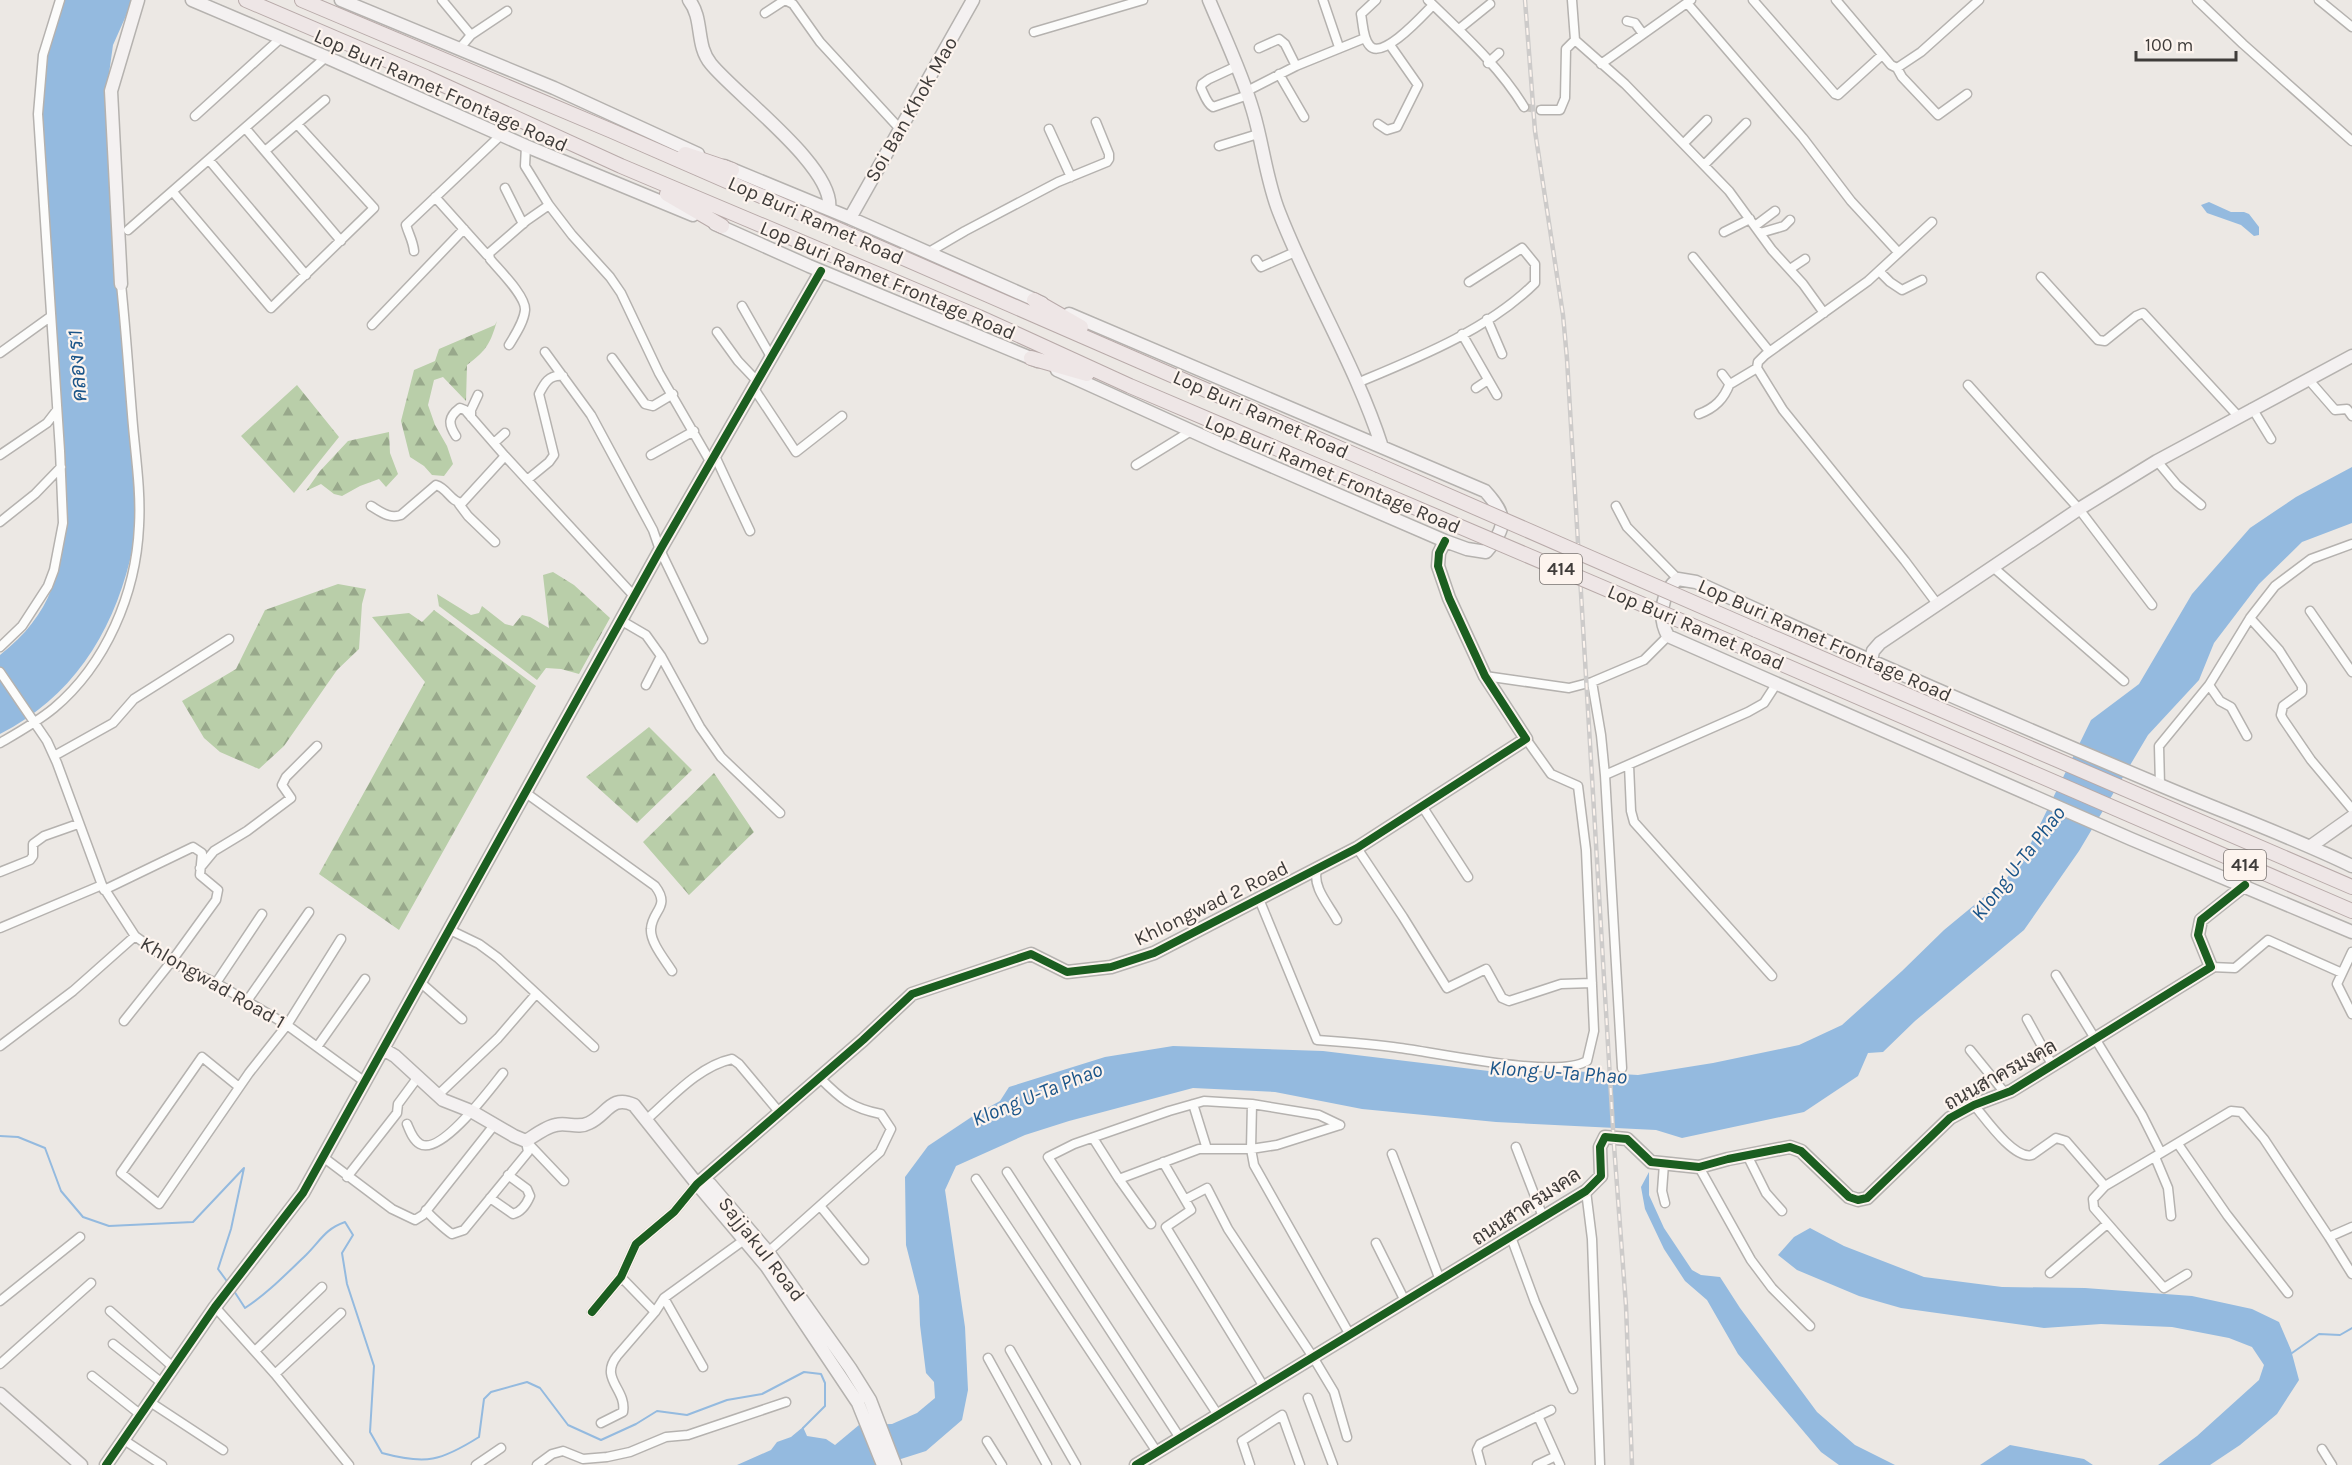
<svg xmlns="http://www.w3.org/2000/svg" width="2352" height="1465" font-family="Karla,Sarabun,sans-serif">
	<defs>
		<pattern id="forest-firs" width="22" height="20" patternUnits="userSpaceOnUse" patternTransform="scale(1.5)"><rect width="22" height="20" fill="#b9cea9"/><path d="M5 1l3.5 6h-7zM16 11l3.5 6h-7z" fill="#98a88b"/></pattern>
	</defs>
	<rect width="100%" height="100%" fill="#ece8e4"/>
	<path fill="url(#forest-firs)" d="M497,321c-7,23 -10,29 -30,44l-1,36 -23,-24 -9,3 -6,25 7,20 12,21 6,18 -9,12 -12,-1 -8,-9 -14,-9 -9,-36 13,-51 21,-9 4,-12 56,-24z
		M297,385l42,52 -45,56 -53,-57z
		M389,432l1,21 8,21 -12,13 -7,-8 -19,7 -18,10 -8,-2 -13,-10 -15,7 14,-20 28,-30z
		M553,572l21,13 36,33 -31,56 -18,-5 -15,-1 -9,12 -98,-74 -2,-12 34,21 8,-2 3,-7 23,18 8,2 9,-11 8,2 19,11 -6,-53z
		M338,584l28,5 -4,15 -3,45 -22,21 -53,76 -25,23 -39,-17 -16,-14 -22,-37 54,-32 29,-59z
		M434,610l102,76 -137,244 -80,-56 106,-192 -53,-65 37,-4 13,9z
		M649,727l43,43 -55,53 -51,-46z
		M714,773l40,59 -65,63 -46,-53z"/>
	<path fill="#94badf" d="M61,0h72l-20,45 -6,43 29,422c-2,17 -2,35 -6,50 -19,76 -59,138 -130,174v-79c54,-42 64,-89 67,-154l-26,-390 5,-56z
		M2209,202l22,10h13l5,2 10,13v8l-5,1 -13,-11 -34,-12 -6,-8z
		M2352,467v56l-50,19 -43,42 -45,59 -15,37 -51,55 -69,116 -55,79 -109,91 -32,31 -15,1 -10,23 -54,36 -122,26 -26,-8 -160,-8 -134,-13 -87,-17 -82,-4 -124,33 -44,14 -69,31 -11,24 20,137 3,63 -6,30 -36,31 -44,14h-145l34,-15 6,-8 14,-5 12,-10 4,9 19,3 9,6 24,-20 33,-1 25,-11 18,-15 -1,-16 -8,-9 -6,-48 -1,-29 -13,-51 -1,-68 23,-31 45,-30 27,-15 9,-14 96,-30 68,-11 150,5 216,26 14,-7 85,5 75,-12 86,-18 43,-20 60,-54 42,-41 63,-52 23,-33 61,-125 48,-36 53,-90 58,-66 46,-31z
		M1649,1172v23l15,33 28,42 9,5 19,2 20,31 77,104 38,33 40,20h-56l-18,-13 -83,-98 -31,-54 -22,-19 -21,-32 -19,-40 -4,-22z
		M1810,1228l34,18 80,31 78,10 83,1 107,8 60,13 27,13 12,28 8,30 -22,34 -37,31 -30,20h-52l39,-29 62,-56 5,-15 -12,-18 -23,-9 -57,-11 -71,-3 -57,4 -143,-20 -42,-12 -62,-26 -19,-15 16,-18z
		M2010,1445l74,14 9,6h-113z"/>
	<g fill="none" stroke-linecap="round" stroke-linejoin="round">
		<path stroke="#94badf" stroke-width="2" d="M0,1136l18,1 27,11 16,43 22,26 26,9 84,-4 51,-54 -13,61 -13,40 11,15
			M234,1291l11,17c23,-15 41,-34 61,-53 15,-15 19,-26 39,-33l8,13 -11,18 5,31 27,82 -4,66 12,21c44,12 59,8 97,-16l5,-38 7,-7 36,-10 13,6 28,37 33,15 35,-16 21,-13 30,4 40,-15 35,-6 42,-22 17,2 4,9v23l-22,22
			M2292,1353l27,-19 21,1 12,-7"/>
		<path stroke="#c9c6c2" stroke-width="8" stroke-dasharray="8 4" stroke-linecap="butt" d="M1524,107l17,3"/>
		<defs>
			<path id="street" d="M442,0l29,35
				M1323,0l16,47
				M1376,0l-15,14c2,10 2,25 9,32 13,14 53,-31 63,-41
				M1428,0c34,33 72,67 96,107
				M1572,0l3,40 50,44 104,107 43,59 31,34 21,29
				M1753,0l82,94 3,1 44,-40
				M1836,0l55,65 6,3 24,-16 58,-52
				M2197,0l46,44 109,97
				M2319,0l33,27
				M1687,3l116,135 48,63 47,51
				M765,13l20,-13 8,4 27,38 80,87
				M1627,21l8,2 8,11
				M1459,29l31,-25
				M1034,32l109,-32
				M460,48l11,-13 36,-24
				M1259,48l20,-9 6,5 11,22
				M1488,63l11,-10
				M1601,64l90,-64
				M1237,66l-28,13 -7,5 -1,4c3,6 6,16 12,19l35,-12
				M1897,68l5,9 36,38 29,-21
				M1279,74l25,43
				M1247,91l49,-25 69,-28
				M1541,110h19l5,-12 1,-49 9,-9
				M195,116l86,-78
				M1378,124l9,6 10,-3 21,-42 -28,-40
				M246,129l95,112
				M1049,129l22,48
				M1684,143l23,-23
				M526,146l-1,20 5,8 19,31 23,30 38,42 11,16 38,80 52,90
				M1219,146l39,-12
				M265,151l60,-51
				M209,160l97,115
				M1704,165l42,-42
				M505,188l18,36
				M173,192l98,116 103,-100 -77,-84
				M435,197l52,58 39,-34 23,-16
				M1932,222l-64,59 -103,74 -7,7 -1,6 26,42 122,151 33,44
				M1755,226l20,-15
				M128,230l198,-173
				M1724,232l26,-13
				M1760,233l24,-7 6,-6
				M414,251c-1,-10 -5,-16 -8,-26l95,-90
				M929,252l36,-21 93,-49 49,-20 2,-3v-5l-13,-32
				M489,254l1,5c9,11 36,37 35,51 -1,12 -10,25 -16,35
				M1693,257l76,94
				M1256,260l5,7 34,-15
				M1790,269l15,-10
				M1879,271l11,11 12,8 20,-10
				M2041,277l57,63 7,1 31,-25 7,-3 95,103
				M742,306l28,49
				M1487,319l15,35
				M372,325l92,-96
				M717,332l21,29 18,19
				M1462,334l35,61
				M545,352l46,63 62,115 7,20 43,89
				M0,353l50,-36
				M612,358l33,46 8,2 20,-12
				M1722,374l6,8 4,1 25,-15
				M2308,379l27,31 12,-1 5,7
				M1357,383c60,-25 131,-53 178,-100v-19l-13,-16 -53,34
				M1968,385l111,124 73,96
				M753,387l43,65 46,-36
				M1476,388l12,-8
				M2252,408l19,31
				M1699,414c16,-6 25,-15 31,-31
				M471,417v-7l7,-15
				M456,436c-8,-12 -8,-19 4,-28l5,2 40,46 129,140
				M494,443l11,-10
				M0,455l47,-32 10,-13
				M651,455l43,-24
				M715,456l35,75
				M2157,461l20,24 24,20
				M1136,465l55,-34
				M527,480l22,-18 5,-7 -15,-61c5,-10 10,-20 24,-18
				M459,504l9,12 27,26
				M371,506c10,6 18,13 30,9l35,-30c11,3 15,17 26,18l43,-47
				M1616,506l11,21 51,52
				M0,522l35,-28 26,-27
				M1994,568l130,113
				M2310,611l42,61
				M2250,618l29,32 23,36v6l-19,14 -2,9 2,4 28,41 41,49
				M622,621l24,14 15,21 39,71 21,30 59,56
				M0,647l22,-21 26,-40 6,-16 9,-47 -3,-72 -22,-337 5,-59 17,-55
				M0,672l47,69 10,22 45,122 33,51 36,26 45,21 71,42 78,57
				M1485,676l84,12 23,-6 52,-22 24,-24
				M1592,682l9,53 4,40 143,-63 16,-9 13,-20
				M646,685l15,-29
				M2209,685l11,16 11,6 16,29
				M0,743c19,-11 37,-21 54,-35 52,-44 82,-114 85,-182 2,-33 -3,-67 -6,-100 -4,-47 -7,-95 -12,-142
				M54,756l59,-33 21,-24 95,-60
				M1629,765l2,46 3,11 138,154
				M1605,775l17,293
				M2160,785l-1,-39 50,-61 41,-67 25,-32 36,-27 41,-15
				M526,793l129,93c16,21 -3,24 -4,43 -1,13 14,31 21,42
				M1422,806l46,71
				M1357,848l46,69 44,71 39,-19 16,29 7,3 52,-17 31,-1
				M200,868l14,-17 33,-20 44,-33 -9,-13 4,-8 31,-31
				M1317,870c-5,17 12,35 20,50
				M0,872l30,-12 3,-4v-12l11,-8 34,-12
				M104,890l89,-43 9,6 -2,22 18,15 -2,10 -45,62 -47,59
				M1259,899l58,141c28,2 56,4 83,8 39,5 156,31 187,13l7,-30 -8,-181 -8,-64 -27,-12 -25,-35
				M0,928l102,-43
				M450,930l29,14 19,14 96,89
				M2352,952l-15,32 15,30
				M2211,967l24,1 33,-28 74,33
				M2056,975l86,140 19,38 70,-42 10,1 23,27 65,98 23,-10
				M420,982l42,37
				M216,983l46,-69
				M247,1001l62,-89
				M2027,1019l22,40 2,4 -4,5
				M0,1046l73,-55 62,-55
				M317,1047l48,-68
				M1970,1050l35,43
				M239,1087l-37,-30 -81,116 38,31 90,-131 38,-48 54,-86
				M438,1095l60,-57 38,-44
				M1193,1104l14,45
				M1252,1104l-1,45 3,16 96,170
				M1974,1105c11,13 40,55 58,50l24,-17 10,3 39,45
				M646,1120c25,-22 53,-54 86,-61l7,5 41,49
				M407,1124c3,7 6,16 13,20 21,12 71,-56 83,-71
				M1093,1138l26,41 32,45
				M2178,1144l49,71 61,78
				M1516,1147l27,70
				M2161,1153l-56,33 -12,13 1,9 70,80 23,-14
				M1392,1154l48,126
				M1747,1155l19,38 16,18
				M323,1157l69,52 23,11 8,-5 72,-91
				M2155,1157l13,31 3,28
				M1163,1162l28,48 -25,17 98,160
				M1664,1164l-2,27 3,12
				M1699,1167l52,93 21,28 38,38
				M1007,1172l173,266
				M347,1177l50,-64 1,-9 20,-27
				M976,1179l181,273
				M1119,1179l80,-30h52l26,-4 63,-20
				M1586,1191l6,48 8,226
				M490,1198l23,16c8,-2 14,-11 17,-18l-3,-7 -19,-14
				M1186,1199l21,-11 21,41 85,128 21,35 13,45
				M821,1207l43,53
				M426,1210c2,4 21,21 26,24l12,-4 64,-78 -2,-11 38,40
				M1511,1237l24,65 38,87
				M2329,1237l23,37
				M1376,1243l29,58
				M768,1252l112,-100 11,-23 -10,-15c-30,-6 -40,-15 -61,-36
				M2050,1273l57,-49
				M621,1277l34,35
				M664,1298l39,69
				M0,1301l80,-64
				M215,1307l60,67 74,91
				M110,1311l63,56
				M592,1312l29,-35 15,-33 38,-32 23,-28
				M113,1344l49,39
				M1010,1350l66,115
				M255,1351l67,-64
				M988,1358l59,107
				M0,1364l91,-81
				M275,1374l66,-61
				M92,1376l49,39
				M1308,1398l25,67
				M150,1402l73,48
				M1218,1415l-170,-258 26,-13 95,-33 35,-10 48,3 67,11 21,10
				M1538,1416l22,49
				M601,1423l22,-11c4,-23 -24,-33 -6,-56l38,-44 9,-14 80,-58
				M124,1440l38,25
				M987,1441l15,24
				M2322,1449l10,16
				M476,1465l25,-17
				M537,1465l15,-11 11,-3 20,8 24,-2 23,-5 36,-15 22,-2 98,-33
				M1250,1465l-8,-24 40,-26 18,50
				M1481,1465l-4,-15 3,-6 71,-34
				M1537,1465l19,-9"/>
			<path id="secondary" d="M192,0l134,57 200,89 167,69
				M341,0l213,88 144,66
				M689,0c15,19 6,45 22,64 25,31 125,104 118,145
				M1209,0c15,36 33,73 44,111 10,33 13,68 26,101 31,80 77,154 103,235
				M724,166l126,52 192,85
				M850,218l123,-218
				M715,224l94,42 229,95
				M121,284l-10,-193 27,-91
				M1057,370l161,73 227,98 22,8 19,3c21,-25 22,-36 -1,-61l-416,-177
				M1871,661l2,-10 7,-8 199,-134 78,-48 195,-105
				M2311,846l41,-29
				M2352,866c-64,-31 -132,-55 -197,-83 -154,-65 -307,-131 -459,-201l-18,-3c-17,13 -20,39 -10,57l463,203 221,93
				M383,1049l12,7 48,44 28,11 43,25 12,5c8,-5 21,-15 30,-16 11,-3 22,4 33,-2 18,-8 22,-29 45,-18l63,79 70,83 91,136 25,62
				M697,1184l166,-144 49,-46 119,-40 36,18 44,-5 43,-14 203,-105 169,-109 -41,-63 -36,-78 -11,-32 1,-13 6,-12
				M697,1184h13l58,68 82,116 20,32 25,65
				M0,1394l81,71
				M106,1465l109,-158 88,-114 357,-643 161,-279
				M1136,1465l450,-274 15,-15 -1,-29 5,-10 22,2 24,23 48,5 29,-8 62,-12 11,4 48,46 9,3 9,-2 83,-80 24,-13 37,-14 200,-124 -13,-32 3,-15 44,-35"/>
			<path id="primary" d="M246,0l180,77 195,89 358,151 151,69 237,101
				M302,0l310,131 766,334
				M685,154l47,16
				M667,194l55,32
				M1034,300l47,27
				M1031,358l56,16
				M1756,630l596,257
				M1754,652l598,259
				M1866,677l5,-16"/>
		</defs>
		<use href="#street" stroke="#b5b2af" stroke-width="11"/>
		<use href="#secondary" stroke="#b5b2af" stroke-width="15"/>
		<use href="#primary" stroke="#b8aaa9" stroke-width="16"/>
		<use href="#street" stroke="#fcfcfb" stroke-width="8"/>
		<use href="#secondary" stroke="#f4f1f1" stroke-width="12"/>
		<use href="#primary" stroke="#eee6e6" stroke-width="14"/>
		<defs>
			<path id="rail" d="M1525,0l10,131 28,184 4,44 47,786 12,161 6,159"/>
		</defs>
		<use href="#rail" stroke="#cdcbca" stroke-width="4.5"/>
		<use href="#rail" stroke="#fdf4ee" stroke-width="2" stroke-dasharray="7" stroke-linecap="butt"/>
		<defs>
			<path id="primary-bridge" d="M1378,465l378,165
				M1367,487l387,165"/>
		</defs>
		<use href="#primary-bridge" stroke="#b8aaa9" stroke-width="16" stroke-linecap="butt"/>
		<use href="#primary-bridge" stroke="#eee6e6" stroke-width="14"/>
		<defs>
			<path id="cycleway" d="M592,1312l29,-35 15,-33 38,-32 23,-28 166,-144 49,-46 119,-40 36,18 44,-5 43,-14 203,-105 169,-109 -41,-63 -36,-78 -11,-32 1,-13 6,-12
				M106,1465l109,-158 88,-114 357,-643 161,-279
				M1136,1465l450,-274 15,-15 -1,-29 5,-10 22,2 24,23 48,5 29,-8 62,-12 11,4 48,46 9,3 9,-2 83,-80 24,-13 37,-14 200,-124 -13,-32 3,-15 44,-35"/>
		</defs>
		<use href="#cycleway" stroke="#fdf4ee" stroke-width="11"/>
		<use href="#cycleway" stroke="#1b5e20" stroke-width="8"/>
	</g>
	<g text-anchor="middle" stroke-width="4.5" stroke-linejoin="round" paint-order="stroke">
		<g fill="#fdf4ee" stroke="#787370" stroke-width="1.5">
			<rect x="1540" y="554" width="42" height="30" rx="4.5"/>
			<rect x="2224" y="850" width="42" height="30" rx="4.5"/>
		</g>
		<g font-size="18" font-weight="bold" fill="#3f3c3a">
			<text x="1561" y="575">414</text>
			<text x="2245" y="871">414</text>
		</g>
		<g font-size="20" fill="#3f3c3a" stroke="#fdf4ee">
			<text transform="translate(441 90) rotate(24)" y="7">Lop Buri Ramet Frontage Road</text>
			<text transform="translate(911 109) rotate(-60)" y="7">Soi Ban Khok Mao</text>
			<text transform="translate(816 220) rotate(24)" y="7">Lop Buri Ramet Road</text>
			<text transform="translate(888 280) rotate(23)" y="7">Lop Buri Ramet Frontage Road</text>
			<text transform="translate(1261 414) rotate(24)" y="7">Lop Buri Ramet Road</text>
			<text transform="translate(1333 474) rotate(23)" y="7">Lop Buri Ramet Frontage Road</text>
			<text transform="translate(1696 627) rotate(23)" y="7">Lop Buri Ramet Road</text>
			<text transform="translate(1825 640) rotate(24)" y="7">Lop Buri Ramet Frontage Road</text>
			<text transform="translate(1211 903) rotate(-26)" y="7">Khlongwad 2 Road</text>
			<text transform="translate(213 982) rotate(30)" y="7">Khlongwad Road 1</text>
			<text transform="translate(2000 1074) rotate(-29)" y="7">ถนนสาครมงคล</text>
			<text transform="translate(1526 1206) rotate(-33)" y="7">ถนนสาครมงคล</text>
			<text transform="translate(762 1249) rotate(52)" y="7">Sajjakul Road</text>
		</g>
		<g font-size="21" font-style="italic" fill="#1b5589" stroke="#fdf4ee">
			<text transform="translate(77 366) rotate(-94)" y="7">คลอง ร.1</text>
			<text transform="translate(2018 863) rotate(-52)" y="7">Klong U-Ta Phao</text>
			<text transform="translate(1558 1072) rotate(4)" y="7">Klong U-Ta Phao</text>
			<text transform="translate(1037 1094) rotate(-22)" y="7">Klong U-Ta Phao</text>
		</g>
	</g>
	<path d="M2136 51v9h100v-9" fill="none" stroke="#3f3c3a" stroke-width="3"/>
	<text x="2145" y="51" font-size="18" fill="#3f3c3a" stroke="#fdf4ee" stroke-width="4.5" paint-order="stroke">100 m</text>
</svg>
